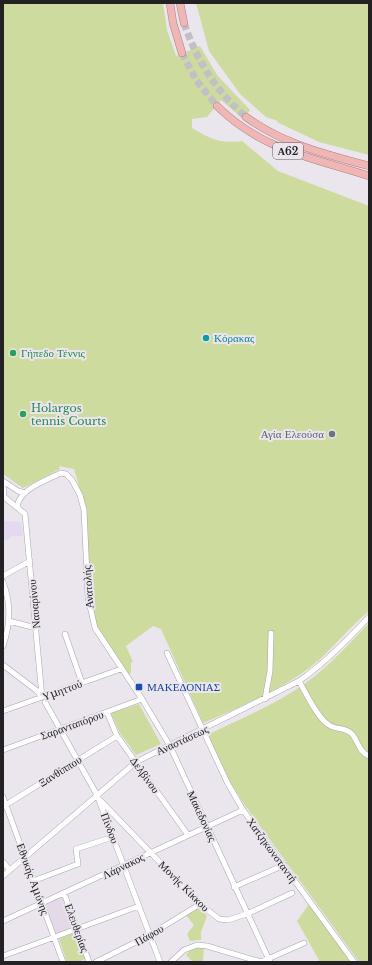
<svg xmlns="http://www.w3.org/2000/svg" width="372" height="965" font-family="'Libre Baskerville',serif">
	<rect width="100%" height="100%" fill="#ebe6ee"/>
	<path fill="#e3d9e8" d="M64,895l13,33 -21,8 -13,-33z"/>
	<path fill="#e4d9ee" d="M3,521l18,1 2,14h-11l-6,5 -3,-2z"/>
	<path fill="#cddb9f" d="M3,3h160l4,27 9,26 24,-10 17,29 33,35 -7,9 -22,-19 -14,17 -15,2v9c19,11 27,16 50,13l36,30 91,35v405c-18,15 -33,33 -50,49 -29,26 -81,48 -116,63l-42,-94 -8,-3 -27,20 7,16 -2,1v9l-2,3 -27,-36 -9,-21 -4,-22 -3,-85 -12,-42 -15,-3 1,3 -37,19 -20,-14z
		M196,3h173v152l-50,-13 -38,-18 -4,-2 1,-1 -12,-4 -26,-23 -31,-43z
		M369,623v339h-10l-115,-158 -15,-24 -22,-45c33,-16 70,-31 100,-53 23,-17 42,-38 62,-59z
		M139,704l22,40 -25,11 -16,-22 -9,-20z
		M309,904l42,58h-31l-23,-41z
		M194,908l7,1 6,7 -6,16v8l-11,1 -3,-7 7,-9 -9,-11z
		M76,932l11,30 -3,-3 -5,3h-12l-8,-23z
		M204,947l-1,14 4,1h-14l-7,-7 5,-6z"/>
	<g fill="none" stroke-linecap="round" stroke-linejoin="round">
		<path stroke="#c3bfc6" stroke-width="7" stroke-dasharray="7 3.5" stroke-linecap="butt" d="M184,23c13,38 32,68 62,94
			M182,53l14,27 21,26"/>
		<defs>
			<path id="minor" d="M3,481l15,10 7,2
				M3,484l1,13
				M3,496l22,18 17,183
				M17,507c2,-18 30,-27 44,-34l5,1 6,6 8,15 4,15 4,87 7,31 47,71 28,47 100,216
				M3,576l27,-15
				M3,582c8,21 7,44 0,64
				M9,621l27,7
				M65,634l17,49
				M167,653l60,129 16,28 111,152
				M3,665l33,25 6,7
				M299,681c7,12 19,38 30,44 7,5 17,2 23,9 6,7 7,18 17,22
				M265,699l5,-28 1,-38
				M45,702l52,93 63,167
				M3,711l118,-42
				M107,712l10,24 71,99
				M3,750l139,-51
				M3,797l60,165
				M101,801l99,103 19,15 9,1 19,-6 45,-21
				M4,806l113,-70
				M3,862l7,8
				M3,876l133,-114 163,-81c26,-18 48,-41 70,-64
				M33,881l45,-17 -2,-15 37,-12
				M234,887l50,-22
				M64,893l25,69
				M3,921l240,-111
				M3,956l136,-50
				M96,962l54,-27 50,-31
				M171,962l13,-12 13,-5 10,1 54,16 43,-19"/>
			<path id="highway" d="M170,3l3,20 9,30
				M180,3l4,20
				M217,106c46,45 94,51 152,70
				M246,117c37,27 79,37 123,49"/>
		</defs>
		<use href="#minor" stroke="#a9a4ac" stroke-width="6"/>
		<use href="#highway" stroke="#a88282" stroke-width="8"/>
		<use href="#minor" stroke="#fff" stroke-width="5"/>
		<use href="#highway" stroke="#efb6b5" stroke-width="7"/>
	</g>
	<circle fill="#0f9aa8" stroke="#ebe6ee" stroke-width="1.5" cx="206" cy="338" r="4"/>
	<g fill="#2e9e5b" stroke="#ebe6ee" stroke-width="1.5">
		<circle cx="13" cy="353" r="4"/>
		<circle cx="23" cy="414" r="4"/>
	</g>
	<circle fill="#6b7280" stroke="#ebe6ee" stroke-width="1.5" cx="332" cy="434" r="4"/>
	<rect fill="#1a4fb4" stroke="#ebe6ee" stroke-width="1.5" x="135" y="683" width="8" height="8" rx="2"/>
	<g text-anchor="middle" stroke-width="4" stroke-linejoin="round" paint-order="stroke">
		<rect fill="#ebe6ee" stroke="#5f5c61" stroke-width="1" x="273" y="143" width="30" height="16" rx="3"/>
		<g font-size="10" font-weight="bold" fill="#232124">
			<text x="288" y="155">Α62</text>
		</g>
		<g font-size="11" fill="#0d838f" stroke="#ebe6ee" text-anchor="start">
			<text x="214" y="342">Κόρακας</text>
		</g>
		<g font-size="11" fill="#27864d" stroke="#ebe6ee" text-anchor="start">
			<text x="21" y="357">Γήπεδο Τέννις</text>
			<text x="31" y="412">Holargos<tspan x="31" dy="13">tennis Courts</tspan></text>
		</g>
		<g font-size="11" fill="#5b616d" stroke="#ebe6ee" text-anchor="end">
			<text x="324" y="438">Αγία Ελεούσα</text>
		</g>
		<g font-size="11" fill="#232124" stroke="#ebe6ee">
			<text transform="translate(88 587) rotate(-94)" y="4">Ανατολής</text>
			<text transform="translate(34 604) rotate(-95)" y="4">Ναυαρίνου</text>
			<text transform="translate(62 690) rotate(-20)" y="4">Υμηττού</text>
			<text transform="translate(72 725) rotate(-20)" y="4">Σαρανταπόρου</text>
			<text transform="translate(182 740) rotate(-25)" y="4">Αναστάσεως</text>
			<text transform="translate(60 771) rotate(-32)" y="4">Ξανθίππου</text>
			<text transform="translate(145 775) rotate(54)" y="4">Δελβίνου</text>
			<text transform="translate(202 816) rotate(65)" y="4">Μακεδονίας</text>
			<text transform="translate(110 828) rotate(69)" y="4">Πίνδου</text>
			<text transform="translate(272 850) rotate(54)" y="4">Χατζηκωνσταντή</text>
			<text transform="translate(123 866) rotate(-26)" y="4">Λάρνακος</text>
			<text transform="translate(33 879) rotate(70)" y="4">Εθνικής Αμύνης</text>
			<text transform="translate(184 886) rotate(45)" y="4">Μονής Κίκκου</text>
			<text transform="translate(77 928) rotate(70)" y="4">Ελευθερίας</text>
			<text transform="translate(149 935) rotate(-30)" y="4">Πάφου</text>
		</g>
		<g font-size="11" fill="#164399" stroke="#ebe6ee" text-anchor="start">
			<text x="147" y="691">ΜΑΚΕΔΟΝΙΑΣ</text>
		</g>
	</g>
	<rect width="372" height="965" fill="none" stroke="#232124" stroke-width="8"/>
</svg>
